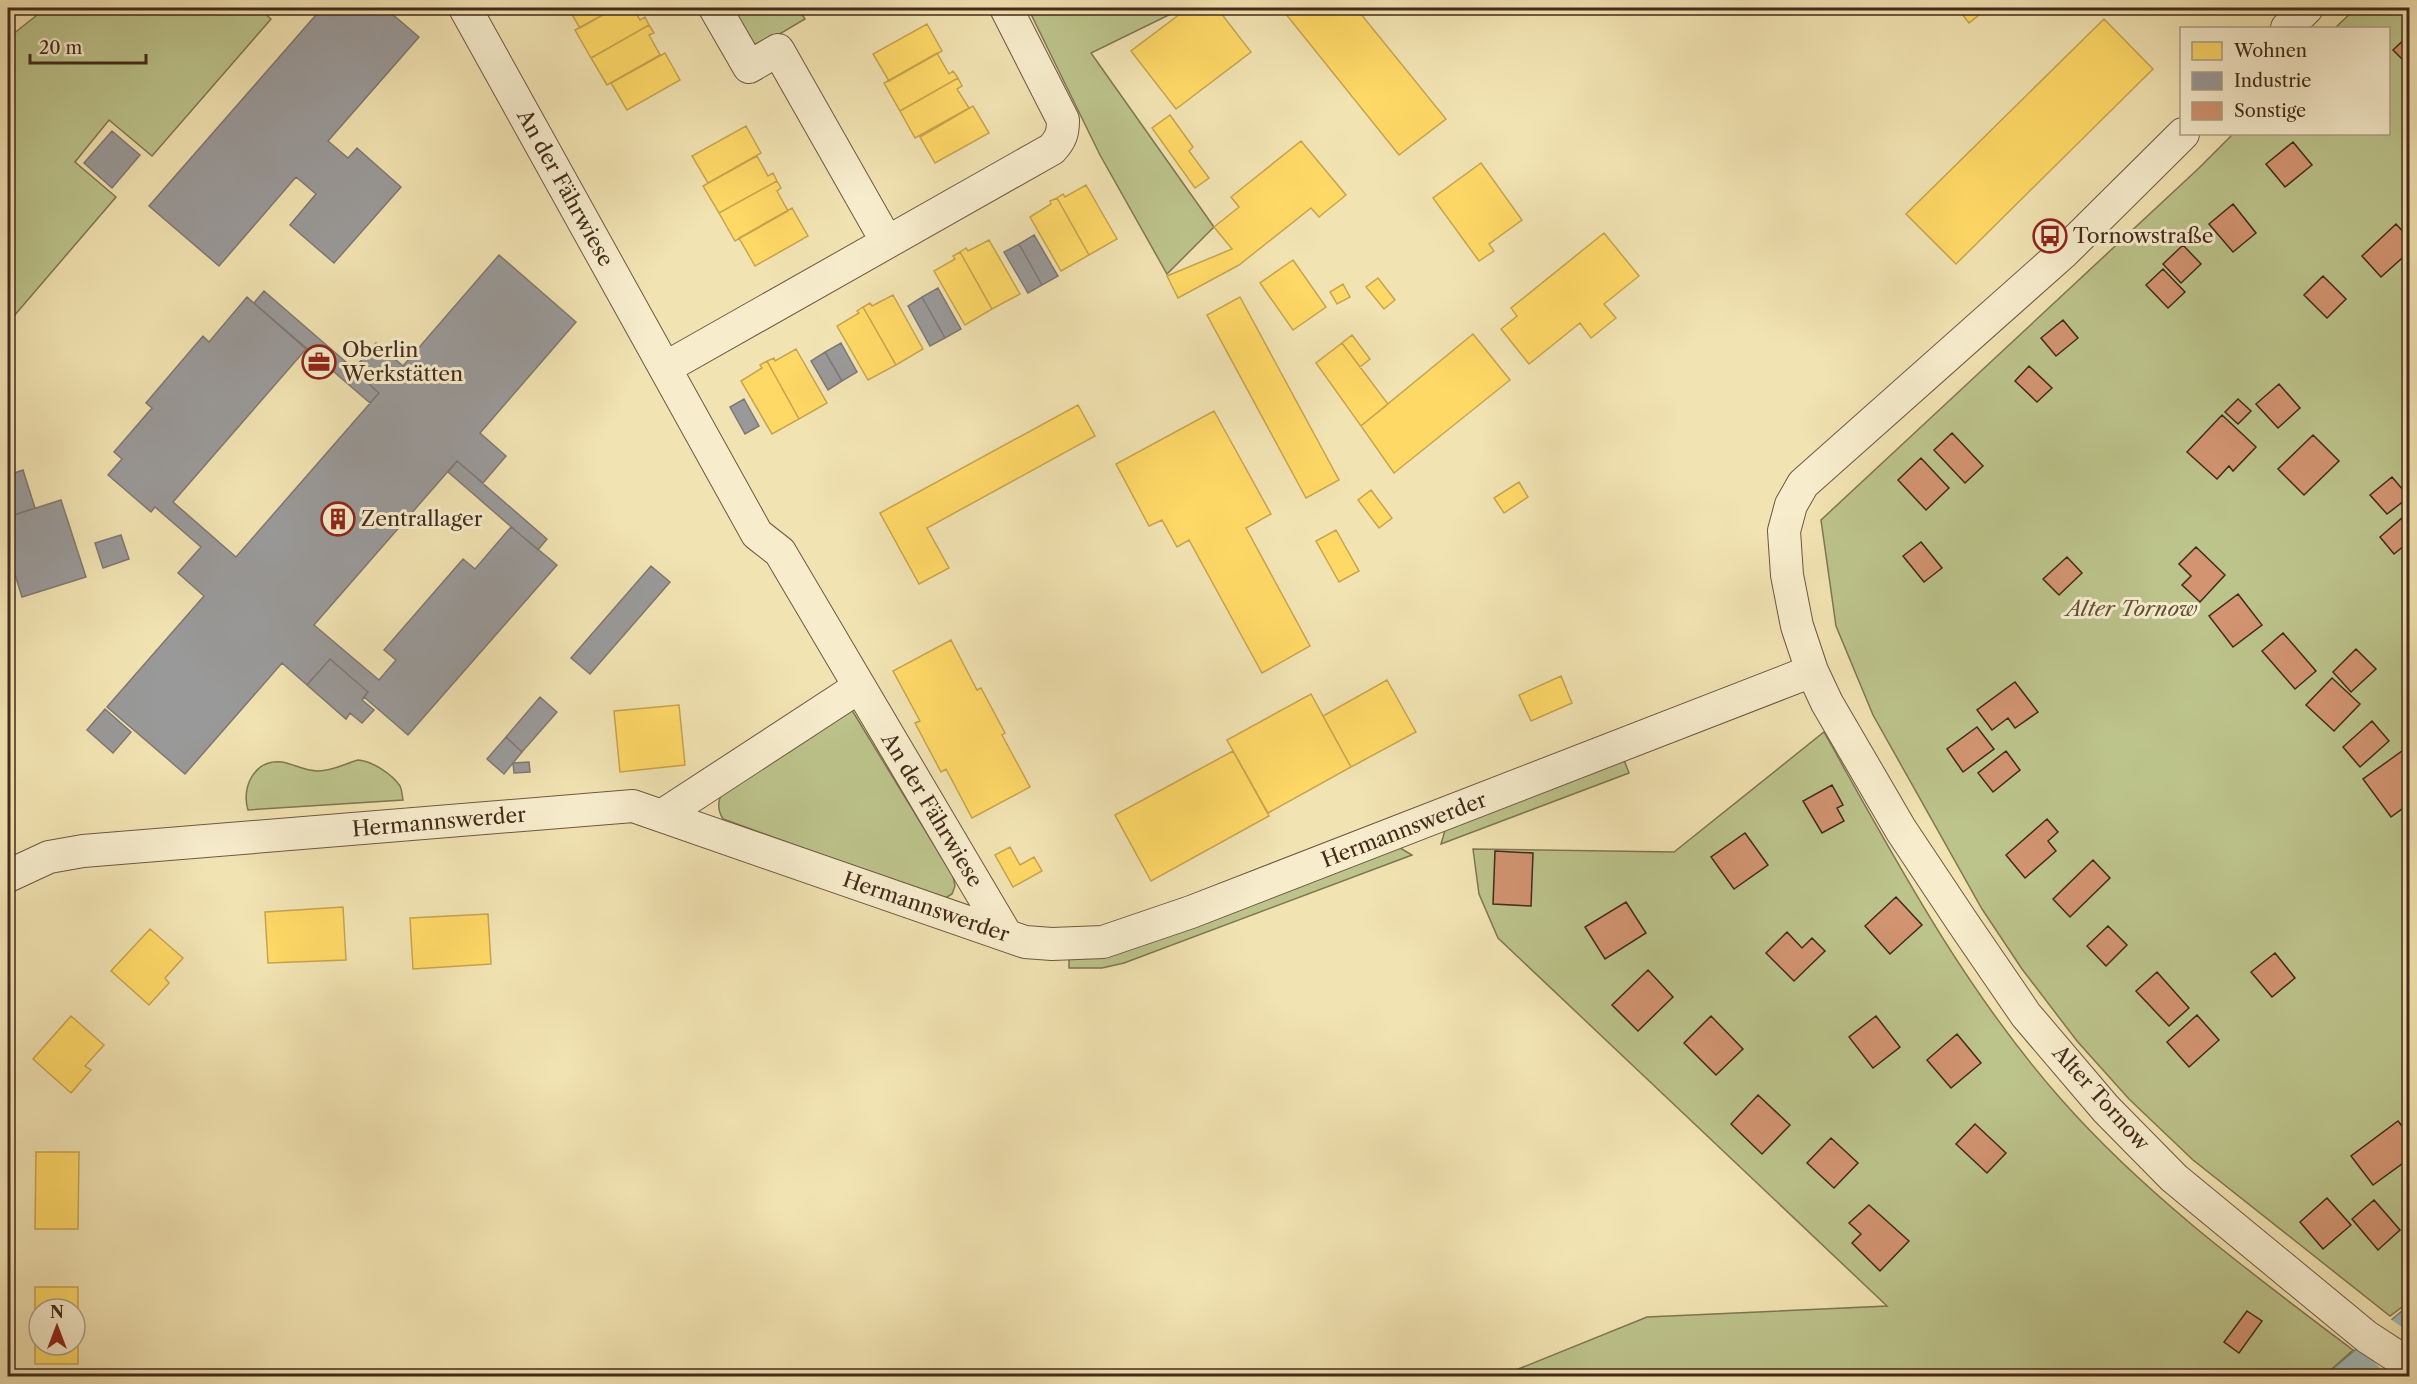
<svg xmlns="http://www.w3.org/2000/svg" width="2417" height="1384" font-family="'Libre Caslon Text',serif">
	<rect width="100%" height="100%" fill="#f2e3b2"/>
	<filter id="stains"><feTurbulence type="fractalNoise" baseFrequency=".00333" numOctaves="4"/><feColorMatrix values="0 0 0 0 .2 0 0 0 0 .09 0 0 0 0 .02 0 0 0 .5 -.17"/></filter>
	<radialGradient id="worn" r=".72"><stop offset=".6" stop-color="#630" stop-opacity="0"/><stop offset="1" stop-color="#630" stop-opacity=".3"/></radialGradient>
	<path fill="#bcc38b" stroke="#807652" stroke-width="1.5" d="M46,8h213l12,11 -119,137 -43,-36 -34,42 41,35 -108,126v-285z
		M723,8h75l7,11 -56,33z
		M1028,8h155l-92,45 123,174 -47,47 -67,-119z
		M2356,8h53l1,1293 -20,15 -197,-156 -64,-61 -52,-58 -55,-72 -40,-60 -109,-194 -37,-89 -15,-106 378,-352 34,-34h155v-106h-53z
		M850,707l103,169 2,10 -3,8 -8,5 -221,-80c-5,-8 -6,-15 -2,-24z
		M1824,732c71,127 140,257 236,366 85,97 191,175 293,252l-29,26h-823l146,-59 240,-11 -389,-368 -19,-44 -6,-45 201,3z
		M358,760c14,1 34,14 42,26 2,4 2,9 3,14l-155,10c-7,-22 6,-51 34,-48 12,2 22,9 36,9 15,0 26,-7 40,-11z
		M1624,760l5,13 -188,71 5,-17z
		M1397,846l15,9 -288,108 -22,5h-33v-12z"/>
	<path fill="#a1bbb8" stroke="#7b8179" stroke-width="1.5" d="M2409,1305v71h-85z"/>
	<path fill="#f2e3b2" d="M2389,1318l20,14 1,44h-22l-30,-30z"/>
	<path fill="#ffd966" stroke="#c7a44f" stroke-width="1.5" fill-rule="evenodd" d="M568,8h47l-35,20z
		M615,8h18l7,12 5,-3 4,8 -58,33 -16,-28z
		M1188,8h29l34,44 -75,57 -45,-58z
		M1281,8h75l90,111 -47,36z
		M1957,8h31l-19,15z
		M2104,19l49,50 -197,195 -50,-50z
		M927,24l15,27 -53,30 -16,-27z
		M649,25l5,8 -5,2 11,20 -53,30 -16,-27z
		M665,53l15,27 -53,30 -16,-27z
		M937,53l12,21 4,-3 5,7 -58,33 -16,-28z
		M958,78l4,8 -5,3 12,19 -54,30 -15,-27z
		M973,106l16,27 -54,30 -15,-26z
		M1170,115l23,32 -4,4 20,27 -14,10 -43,-60z
		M746,126l15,27 -53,30 -16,-27z
		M1301,141l45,54 -27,22 -8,-9 -72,57 -61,33 -11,-22 65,-27 -18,-22 25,-20 -8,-10z
		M757,156l11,20 5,-3 4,8 -58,32 -16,-27z
		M1481,163l41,57 -33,24 5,7 -15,10 -46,-63z
		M777,181l4,7 -4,3 11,20 -53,30 -16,-28z
		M1086,185l31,54 -28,16 -32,-57 6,-4 2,3z
		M1057,198l32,57 -28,16 -31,-54 21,-13 -1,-3z
		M792,208l16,28 -53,30 -16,-28z
		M1604,233l35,43 -35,28 12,14 -25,20 -11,-15 -51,41 -28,-35 16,-13 -6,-8z
		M989,240l31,54 -28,15 -32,-57 6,-4 2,3z
		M960,252l32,57 -27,16 -31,-54 21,-12 -2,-3z
		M1293,260l33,47 -33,23 -33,-47z
		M1378,278l17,22 -11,9 -18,-22z
		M1343,284l7,13 -13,7 -7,-12z
		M893,295l30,54 -27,16 -33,-58 7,-4 2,3z
		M1240,297l99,183 -33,18 -99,-183z
		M863,307l33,58 -28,15 -31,-54 22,-13 -2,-2z
		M1473,334l37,46 -116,93 -33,-47z
		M1352,335l18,24 -10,8 -18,-24z
		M1342,343l46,61 -27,22 -45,-63z
		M796,349l31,54 -28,16 -32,-58 7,-3 1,3z
		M767,361l32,58 -27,15 -31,-53 21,-13 -2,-3z
		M1078,405l17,31 -168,92 22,40 -30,16 -39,-71z
		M1214,411l57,103 -25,14 64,118 -48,27 -73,-133 -12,7 -15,-27 -13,6 -33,-62z
		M1519,482l9,15 -24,16 -10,-15z
		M1371,490l21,28 -13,10 -21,-28z
		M1336,530l23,41 -20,11 -23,-41z
		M951,640l26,50 4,-2 24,45 -3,2 28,52 -58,31 -26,-49 -5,3 -26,-49 5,-2 -27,-50z
		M1561,676l11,27 -41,18 -12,-26z
		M1387,680l29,52 -65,35 -28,-51z
		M1311,694l40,73 -83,46 -41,-73z
		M679,705l6,60 -65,7 -6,-61z
		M1233,751l36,65 -118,65 -36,-66z
		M1010,847l10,18 14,-8 8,14 -29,16 -18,-32z
		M343,907l3,53 -78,3 -3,-51z
		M488,914l3,50 -78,5 -3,-51z
		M150,929l33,29 -18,20 4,5 -20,22 -38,-34z
		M71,1016l33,29 -19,21 6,4 -20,23 -38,-34z
		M36,1152h43l-1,77h-43z
		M35,1287h43v77h-43zM39,1309h36v36h-36z"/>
	<path fill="#999" stroke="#7f7873" stroke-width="1.5" d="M322,8h63l34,29 -91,104 20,17 9,-10 44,39 -67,76 -44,-38 26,-31 -20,-17 -77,89 -70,-60z
		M112,131l28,24 -28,33 -28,-25z
		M1034,235l24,41 -16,9 -23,-41z
		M1019,244l23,41 -14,8 -24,-41z
		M499,255l77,67 -96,111 26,23 -23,27 -26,-22 -143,164 65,55 17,-20 -12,-10 79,-91 12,10 36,-42 46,38 -149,170 -44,-38 4,-5 -38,-33 -23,26 -25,-22 -97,111 -78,-67 97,-111 -26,-23 23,-26 -46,-40 -4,5 -43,-37 14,-16 -8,-7 38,-44 -6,-5 57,-67 6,6 38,-45 59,52 -133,153 63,55 143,-164 -26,-23 23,-27 27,23z
		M938,288l23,41 -16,9 -23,-41z
		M264,291l90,78 -1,1 26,23 -9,10 -116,-100z
		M922,297l23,41 -15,8 -22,-40z
		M841,343l16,29 -15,9 -17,-29z
		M825,352l17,29 -14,9 -17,-29z
		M744,399l15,27 -14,8 -15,-27z
		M457,461l90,78 -9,11 -90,-78z
		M23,470l12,38 -27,9v-42z
		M61,500l25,77 -64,20 -14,-45v-35z
		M121,535l8,24 -26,9 -8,-25z
		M651,566l19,16 -80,92 -19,-16z
		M330,659l38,33 -6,8 12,10 -12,13 -12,-10 -4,6 -39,-34z
		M540,697l17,15 -35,40 -16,-15z
		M105,709l26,23 -18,21 -26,-23z
		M506,737l16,15 -18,22 -17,-15z
		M529,762l1,10 -16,1 -1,-10z
		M8,1079h4l1,37h-5z"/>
	<path fill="#d29471" stroke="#432a1a" stroke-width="1.5" d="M2410,34v33l-17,-17z
		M2293,142l19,23 -27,22 -19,-23z
		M2233,204l23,29 -23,19 -24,-28z
		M2396,224l14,15v12l-29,26 -19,-21z
		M2183,245l18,19 -20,19 -18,-19z
		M2410,265v14l-7,-9z
		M2163,269l22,23 -17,16 -22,-23z
		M2323,276l23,23 -19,19 -23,-23z
		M2063,320l15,18 -22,18 -15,-18z
		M2029,366l23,22 -15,14 -22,-21z
		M2279,384l21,24 -22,20 -22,-24z
		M2238,399l13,12 -13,13 -13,-12z
		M2222,415l34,32 -23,24 -4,-5 -12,13 -30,-27z
		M1952,433l31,33 -18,17 -31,-33z
		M2313,435l26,26 -35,34 -26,-26z
		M1921,458l28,30 -23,22 -28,-30z
		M2392,477l17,20 -22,17 -17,-19z
		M2410,511v30l-16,13 -14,-17z
		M1921,542l21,26 -18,14 -21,-26z
		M2196,547l29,28 -25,27 -18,-17 9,-9 -12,-12z
		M2067,557l15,16 -23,22 -16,-16z
		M2238,594l24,31 -29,22 -24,-31z
		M2283,633l33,38 -21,18 -33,-38z
		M2356,649l20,20 -25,23 -18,-20z
		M2332,678l28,26 -26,27 -28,-26z
		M2015,682l23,30 -23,16 -7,-10 -16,12 -15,-20z
		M2372,721l17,20 -29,26 -17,-20z
		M1977,727l17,22 -31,23 -16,-23z
		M2006,751l14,19 -27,22 -15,-19z
		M2402,751l8,11v41l-19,14 -28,-38z
		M1832,785l11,20 -6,3 7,13 -22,12 -19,-32z
		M2047,819l11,13 -10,9 8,10 -31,27 -19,-23z
		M1745,833l23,32 -34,24 -23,-32z
		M1495,851l38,2 -2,53 -38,-2z
		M2093,860l17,18 -40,39 -17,-18z
		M1896,897l26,28 -32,29 -25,-28z
		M1626,902l20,31 -41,26 -20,-32z
		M2108,926l19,19 -21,21 -19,-20z
		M1787,932l15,16 10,-10 13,13 -31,30 -28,-28z
		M2275,953l20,25 -23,19 -21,-25z
		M1648,970l25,27 -35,34 -26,-26z
		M2157,972l32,36 -20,18 -33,-35z
		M2197,1015l22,25 -30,27 -22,-25z
		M1711,1016l32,33 -27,26 -32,-32z
		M1876,1016l24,31 -27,21 -24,-31z
		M1957,1034l24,29 -30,25 -24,-28z
		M1758,1095l32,30 -28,29 -31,-30z
		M2398,1121l12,15v22l-37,27 -22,-29z
		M1975,1124l31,29 -19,20 -31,-29z
		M1831,1138l27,25 -24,25 -27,-25z
		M2327,1198l24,27 -28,24 -23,-27z
		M2374,1200l26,30 -22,20 -26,-31z
		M1869,1205l40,36 -29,30 -28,-28 9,-9 -12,-11z
		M2247,1311l15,10 -23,32 -15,-11z"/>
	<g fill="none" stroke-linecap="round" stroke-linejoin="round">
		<defs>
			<path id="street" d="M465,8l292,526 23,18 225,381
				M715,8l34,59 29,-17 109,192
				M2287,28l20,-20
				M2183,134l-119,118 -261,232 -12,21 -7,26 3,44 10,51 15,45 15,32 74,127 62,93 63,92 80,94 68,69 193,159 43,28
				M665,368l387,-219c9,-10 11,-16 11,-29l-57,-112
				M663,815l196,-128
				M8,876l41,-19 34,-6 550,-45 392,136 27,2 51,-2 88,-30 621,-241"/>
		</defs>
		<use href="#street" stroke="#6f5840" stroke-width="34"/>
		<use href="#street" stroke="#f7edcd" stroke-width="32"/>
	</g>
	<defs>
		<symbol id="bus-ring" viewBox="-11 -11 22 22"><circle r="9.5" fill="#f7edcd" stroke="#8f2418" stroke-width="1.5"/><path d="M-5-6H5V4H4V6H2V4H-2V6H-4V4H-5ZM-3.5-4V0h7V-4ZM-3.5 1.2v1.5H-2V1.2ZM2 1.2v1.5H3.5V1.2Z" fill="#8f2418"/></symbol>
		<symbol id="office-ring" viewBox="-11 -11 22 22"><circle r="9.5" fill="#f7edcd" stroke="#8f2418" stroke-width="1.5"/><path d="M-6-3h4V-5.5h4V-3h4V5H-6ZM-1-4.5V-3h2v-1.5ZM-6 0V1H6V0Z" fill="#8f2418"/></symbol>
		<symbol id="building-ring" viewBox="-11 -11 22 22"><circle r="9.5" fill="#f7edcd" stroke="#8f2418" stroke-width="1.5"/><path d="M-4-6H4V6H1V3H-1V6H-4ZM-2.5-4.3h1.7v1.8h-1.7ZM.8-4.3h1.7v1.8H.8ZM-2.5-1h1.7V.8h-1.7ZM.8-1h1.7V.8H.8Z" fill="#8f2418"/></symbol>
	</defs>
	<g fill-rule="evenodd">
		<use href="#bus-ring" x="2031" y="217" width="38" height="38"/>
		<use href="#office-ring" x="300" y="343" width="38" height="38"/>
		<use href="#building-ring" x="319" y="500" width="38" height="38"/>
	</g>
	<g text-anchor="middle" stroke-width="6" stroke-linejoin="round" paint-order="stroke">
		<g font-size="21" fill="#432a1a" stroke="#f7edcd">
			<text transform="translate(565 188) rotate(61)" y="7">An der Fährwiese</text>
			<text transform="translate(932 810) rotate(59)" y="7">An der Fährwiese</text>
			<text transform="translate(439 822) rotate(-5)" y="7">Hermannswerder</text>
			<text transform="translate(1404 830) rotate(-21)" y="7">Hermannswerder</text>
			<text transform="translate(926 907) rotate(19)" y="7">Hermannswerder</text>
			<text transform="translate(2101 1098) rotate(48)" y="7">Alter Tornow</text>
		</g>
		<g font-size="21" fill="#432a1a" stroke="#f7edcd" text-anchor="start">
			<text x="2073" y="243">Tornowstraße</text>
			<text x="342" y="357">Oberlin<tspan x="342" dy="24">Werkstätten</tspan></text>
			<text x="361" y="526">Zentrallager</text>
		</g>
		<g font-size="21" font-style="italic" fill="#615036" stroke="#f7edcd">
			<text x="2132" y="616">Alter Tornow</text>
		</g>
	</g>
	<rect width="2417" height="1384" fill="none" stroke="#f2e3b2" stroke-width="30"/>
	<rect x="9" y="9" width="2399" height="1366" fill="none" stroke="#432a1a" stroke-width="3"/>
	<rect x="15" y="15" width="2387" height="1354" fill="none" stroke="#432a1a" stroke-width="1.5"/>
	<rect x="2180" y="27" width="210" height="108" fill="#f7edcd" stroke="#af9f85" stroke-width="1.5"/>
	<rect x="2192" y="42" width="30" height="18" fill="#ffd966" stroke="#af9f85" stroke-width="1.5"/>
	<text x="2234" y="57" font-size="18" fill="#432a1a">Wohnen</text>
	<rect x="2192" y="72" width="30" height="18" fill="#999999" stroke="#af9f85" stroke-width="1.5"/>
	<text x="2234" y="87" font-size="18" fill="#432a1a">Industrie</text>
	<rect x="2192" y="102" width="30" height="18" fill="#d29471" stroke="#af9f85" stroke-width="1.5"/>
	<text x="2234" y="117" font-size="18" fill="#432a1a">Sonstige</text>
	<g transform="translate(57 1327)"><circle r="28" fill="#f7edcd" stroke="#af9f85" stroke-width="1.5"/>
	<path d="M0-4.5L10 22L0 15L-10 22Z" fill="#8f2418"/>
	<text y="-9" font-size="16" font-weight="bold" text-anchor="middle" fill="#432a1a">N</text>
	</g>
	<path d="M30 54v9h116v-9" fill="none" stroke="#432a1a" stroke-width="3"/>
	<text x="39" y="54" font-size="18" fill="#432a1a" stroke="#f7edcd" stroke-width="4.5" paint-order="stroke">20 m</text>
	<rect width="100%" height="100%" filter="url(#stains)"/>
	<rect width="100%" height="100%" fill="url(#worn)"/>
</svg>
